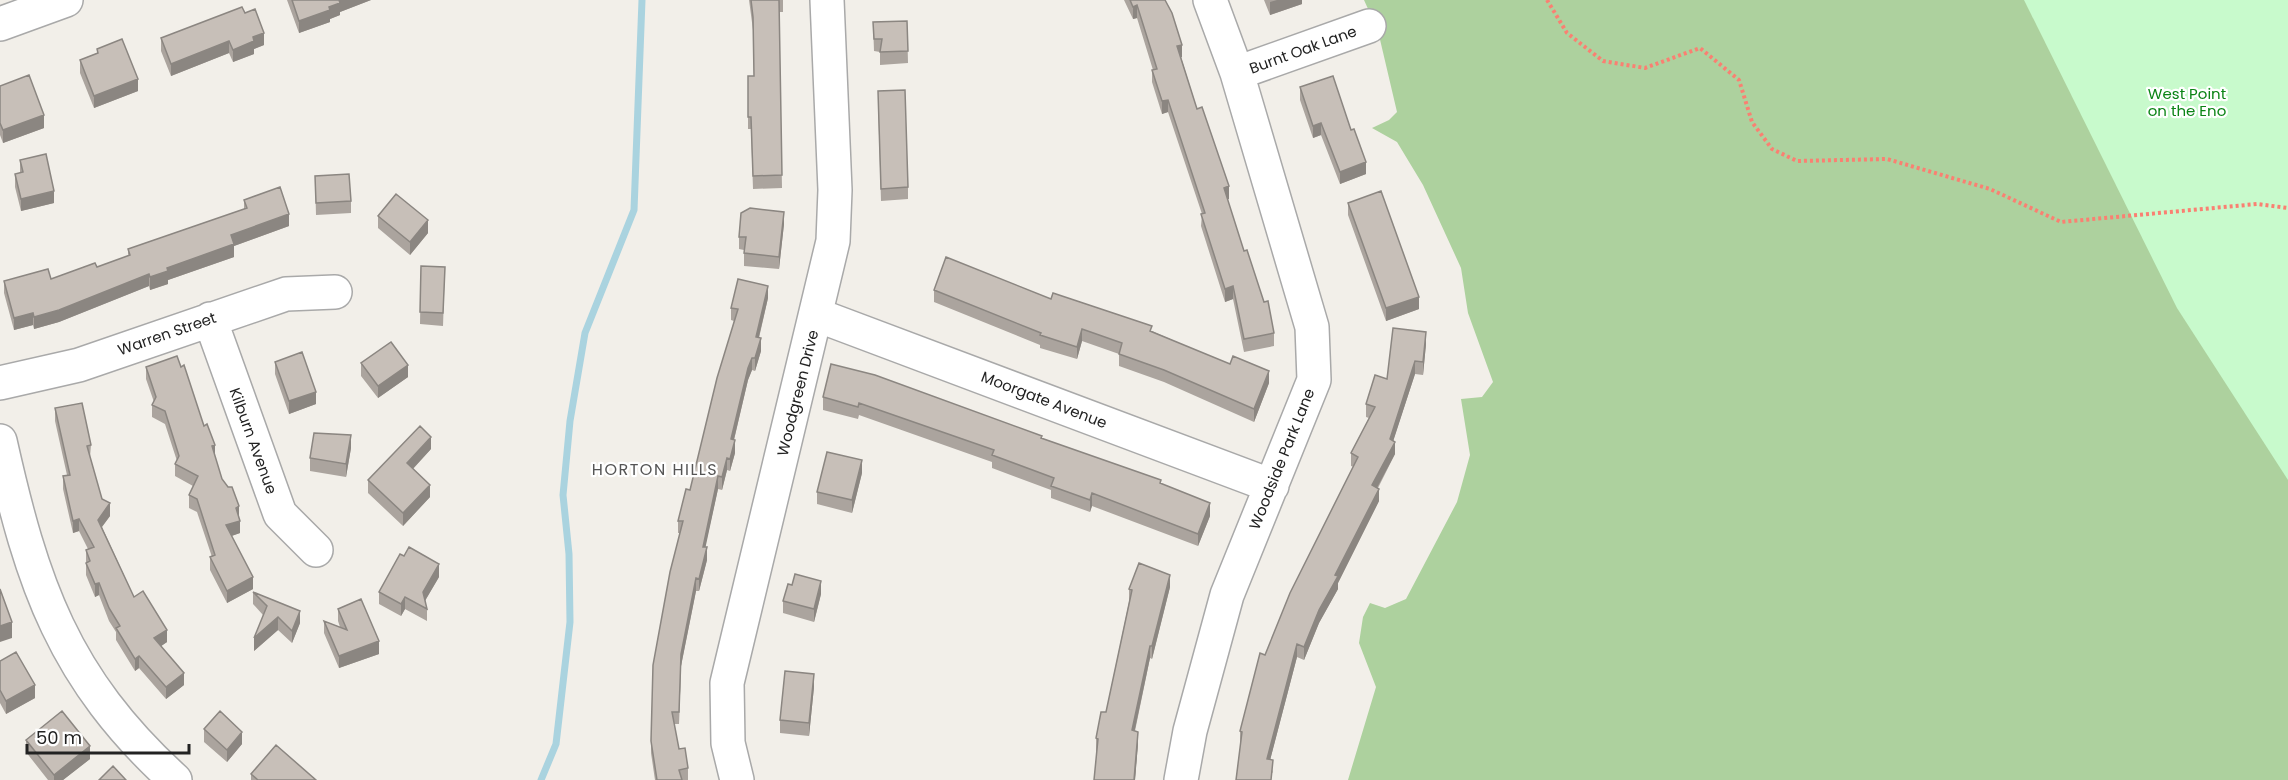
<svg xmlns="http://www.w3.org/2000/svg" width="2288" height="780" font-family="Poppins,sans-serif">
	<rect width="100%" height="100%" fill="#f2efe9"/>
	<path fill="#add19e" d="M1364,0h924v780h-940l28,-93 -17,-44 4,-26 7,-14 15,5 21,-9 51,-97 13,-47 -9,-56 21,-2 11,-15 -25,-69 -7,-45 -38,-83 -26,-43 -25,-14 17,-8 8,-8 -19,-81z"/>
	<path fill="#c8facc" d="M2024,0h264v480l-111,-172z"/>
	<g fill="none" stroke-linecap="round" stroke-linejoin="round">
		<path stroke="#aad3df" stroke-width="7" d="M541,780l15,-36 14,-122 -1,-68 -6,-59 7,-74 15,-88 49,-123 8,-210"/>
		<defs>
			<path id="minor" d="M0,24l66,-24
				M1237,73l132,-47
				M817,315l455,171
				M210,319l70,195 36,36
				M0,383l79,-18 207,-71 49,-2
				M0,441c32,143 63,237 175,339
				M737,780l-9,-37 -1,-60 106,-442 2,-51 -8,-190
				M1181,780l9,-49 37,-136 87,-215 -2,-53 -75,-254 -27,-73"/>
		</defs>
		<use href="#minor" stroke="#a9a9a9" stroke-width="36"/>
		<path stroke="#fa8072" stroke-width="4" stroke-dasharray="3 3" stroke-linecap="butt" d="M1547,0l20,33 36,28 42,7 55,-20 39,32 13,42 20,27 25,12 90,-2 103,30 71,33 196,-18 31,4"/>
		<use href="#minor" stroke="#fff" stroke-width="33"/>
	</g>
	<path fill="#aba49e" d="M287,0h84l-31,12v3l-10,4v3l-31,11z
		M749,0h34v12h-4l3,176 -29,1 -2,-60h-3v-53h6l-1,-46z
		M1124,0h41l17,57h-1l16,52 32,90h-2l17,52 30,82v13l-30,6 -11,-53 -8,3 -24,-76 1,-12 -34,-102 -6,2 -10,-32v-12h1l-16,-52 -4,1z
		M1264,0h38v4l-32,11z
		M245,13l19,32 -10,4v5l-21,8 -4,-9 -58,23 -10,-25v-13z
		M907,21l1,42 -28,2v-13l-6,-1 -1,-29z
		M97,49l41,42 -44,17 -14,-35v-13l17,-7z
		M0,86l44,42 -41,15 -3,-8z
		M1300,87l66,87 -26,10 -19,-49 -8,3 -13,-38z
		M878,103l30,84v12l-27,2z
		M20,160l34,43 -33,8 -6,-24v-13l5,-1z
		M315,176l36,25v12l-35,2z
		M244,200l45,26 -55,20v11l-66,23v4l-18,6 -1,-4 -90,36 -25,7 -1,-4 -19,5 -10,-37v-12l47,-2 46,-12 31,-11v-7l116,-40z
		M1348,203l71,106 -33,12 -38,-106z
		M378,216l50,17 -18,22 -32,-27z
		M784,224l-5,45 -35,-3v-16l-5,-1v-12z
		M421,266l24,1 -2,59 -23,-2z
		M934,290l117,9 101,32 117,52 -15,39 -90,-40 -45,-16v-12l-37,-13 -5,18 -37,-11v-3l-106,-43z
		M768,298l-9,40 2,13 -6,20 -3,-1 -4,10 -14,60 1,13 -5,18 -3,-1 -5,20 -4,-1 -13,58 2,13 -8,31h-3l-15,75 -2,58h-5l5,25 9,19v12h-33l-4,-27v-12l29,-208h-2v-12l12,-31 44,-169 -3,-1v-12z
		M1426,344l-3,31 -8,-1 -22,67 2,13 -17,34 1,13 -41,82v6l-19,34 -15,37 -7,-3 -27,103 3,13 -33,-30v-12l25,-76 89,-188 -3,-1v-13l18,-35 -3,-1v-13l21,-25z
		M275,362l41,42 -27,10 -14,-40z
		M361,363l47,14 -30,21 -17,-22z
		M831,364l211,74 119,46 49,32 -12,30 -106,-40 -2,6 -39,-14v-8l-59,-22v-6l-133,-47 -1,4 -35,-9v-13z
		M146,367l58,59 18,53 17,39 1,15 -9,3 22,53 -26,14 -17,-33v-13h2l-15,-45 -8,-4v-13l4,-9 -18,-10v-12l2,-3 -12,-37 -13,-7v-12l2,-3 -8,-23z
		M55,408l36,37 -1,12 12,42 8,17 -8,11 32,70 33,45 -6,4 23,39 -18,14 -27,-31 -4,3 -19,-31v-8l-7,-11 -10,-26 -4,2 -9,-22v-25l2,-1 -9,-18 -6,2 -10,-44v-13l4,-1 -12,-54z
		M351,448l-5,29 -36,-6v-13z
		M431,449l-18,20 17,28 -27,29 -35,-33v-13z
		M862,473l-10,40 -35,-9v-12z
		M439,577l-14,24 2,8v12l-22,-12 -4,7 -22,-12v-12z
		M1170,587l-18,72 -2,-1 -15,73 3,13 -3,36h-41l3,-29h-1v-13l10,-26 23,-110v-13z
		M253,592l47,31 -8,20 -14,-13 -24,21 9,-36 -10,-11z
		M821,594l-7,28 -31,-9v-12z
		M338,609l41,45 -40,14 -15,-35v-12l16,6 -2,-6z
		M0,661l35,37 -29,16 -6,-11z
		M814,687l-5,49 -29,-3v-13z
		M204,729l38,15 -15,18 -23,-20z
		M26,740l64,19 -27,21h-15l-22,-28z
		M251,774l65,6h-65z"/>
	<path fill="#8b8681" d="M339,0h32l-31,12v3l-10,4v3l-31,11v-12l30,-14z
		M1277,0h25v4l-32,11v-13z
		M1137,5v13l-4,1v-12z
		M264,33v12l-10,4v5l-21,8v-12l20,-13z
		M229,41v12l-58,23v-12z
		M1182,45v12l-5,2v-13z
		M138,79v12l-44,17v-12z
		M1168,100v12l-6,2v-13z
		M44,115v13l-41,15v-13z
		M1321,123v12l-8,3v-12z
		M1366,162v12l-26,10v-12z
		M1229,186v13l-5,1v-12z
		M54,191v12l-33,8v-12z
		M784,212v12l-5,45v-12z
		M289,214v12l-55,20v11l-66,23v4l-18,6v-13l17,-9 64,-33z
		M428,220v13l-18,22v-13z
		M149,274v12l-90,36 -25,7v-12z
		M768,286v12l-12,51v-12z
		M1233,286v13l-8,3v-13z
		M1419,297v12l-33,12v-13z
		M33,313v12l-19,5v-12z
		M1082,329v12l-5,18v-12z
		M1426,332v12l-3,31v-13z
		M761,338v13l-6,20v-13z
		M752,358v12l-4,10 -17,72v-13l17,-71z
		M1415,361v13l-25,77 5,-9v12l-23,43v-12l18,-46z
		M408,365v12l-30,21v-12z
		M1269,371v12l-15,39v-13z
		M316,392v12l-27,10v-13z
		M351,435v13l-5,29v-13z
		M431,437v12l-24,26v-12z
		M735,440v13l-5,18v-12z
		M215,445v12l-3,-11z
		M727,458v12l-5,20v-13z
		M862,460v13l-10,40v-13z
		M718,476v13l-15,70v-12z
		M430,485v12l-27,29v-13z
		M1379,489v12l-41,82v6l-19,34 -15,37v-13l15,-37 16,-35z
		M1092,493v13l-2,6v-12z
		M110,503v13l-12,16v-12z
		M1210,503v13l-12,30v-12z
		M239,506v13l-3,-11z
		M79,519v12l-6,2v-12z
		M240,521v12l-14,5v-13z
		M707,547v13l-8,31v-12z
		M439,564v13l-16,27v-12z
		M1170,575v12l-18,72v-13z
		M253,577v12l-26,14v-12z
		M696,578v13l-15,75 -2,58 2,-70z
		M821,581v13l-7,28v-13z
		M99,583v12l-4,2v-13z
		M405,597v12l-4,7v-12z
		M300,611v12l-8,20v-12z
		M278,617v13l-24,21v-13z
		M12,622v16l-12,4v-16z
		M167,630v12l-13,9v-13z
		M379,641v13l-40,14v-12z
		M1297,644v13l-30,115v-13z
		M1150,646v12l-18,85v-13z
		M139,656v12l-4,3v-12z
		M184,673v12l-18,14v-12z
		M814,674v13l-5,49v-13z
		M35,685v13l-29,16v-13z
		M242,732v12l-15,18v-12z
		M1138,732v12l-3,36h-1z
		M90,746v13l-27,21h-9v-5z"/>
	<path fill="#c7bfb8" stroke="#8b8681" stroke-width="1.5" d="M292,0h47l1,3 -11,4 1,3 -31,11z
		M751,0h28l3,175 -29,1 -2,-59h-3v-41h6l-1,-59z
		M1130,0h35l7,13 10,32 -5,1 20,63 5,-2 27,79 -5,2 20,63 3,-1 17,52 4,-1 6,32 -30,6 -11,-53 -8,3 -24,-75 4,-1 -37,-113 -6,1 -10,-31 5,-1 -20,-64 -4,2z
		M242,7l3,6 10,-4 9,24 -11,4 1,4 -21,9 -4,-9 -58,23 -10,-26z
		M907,21l1,30 -28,1 2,-13h-8l-1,-17z
		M122,39l16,40 -44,17 -14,-36 18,-7 -1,-4z
		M29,75l15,40 -41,15 -3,-7v-37z
		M1333,76l18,54 3,-1 12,33 -26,10 -19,-49 -8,3 -13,-39z
		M905,90l3,97 -27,2 -3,-98z
		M46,154l8,37 -33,8 -6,-25 8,-2 -3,-12z
		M349,174l2,27 -35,2 -1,-27z
		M280,187l9,27 -58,21 3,9 -67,24 1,3 -18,6 -1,-3 -90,36 -25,7 -1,-4 -19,5 -10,-37 44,-12 3,10 44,-16 2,4 33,-12 -2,-6 119,-41 -3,-8z
		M1381,191l38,106 -33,11 -38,-105z
		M396,194l32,26 -18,22 -32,-26z
		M750,208l34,4 -5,45 -35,-4 2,-16h-7l2,-24z
		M946,257l105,42 2,-6 99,33 -2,5 80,33 3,-8 36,15 -15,38 -90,-39 -45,-16 3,-11 -40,-14 -5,18 -37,-12 1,-2 -107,-43z
		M421,266l24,1 -2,46 -23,-1z
		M738,279l30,7 -12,51 5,1 -6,20h-3l-4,10 -17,71 4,1 -5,19 -3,-1 -5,19 -4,-1 -15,71h4l-8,32 -3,-1 -15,76 -2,58h-7l7,37 6,-1 3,20 -9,2 3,10h-25l-6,-39 2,-76 17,-93 13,-51h-5l8,-32 4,1 27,-112 21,-69 -7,-1z
		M1393,328l33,4 -3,30 -8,-1 -25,78 5,3 -23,43 7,4 -44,86 3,1 -19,34 -15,37 -7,-3 -30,115 6,1 -2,20h-35l6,-48 -2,-1 20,-78 5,2 25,-62 68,-136 -7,-4 24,-46 -9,-3 9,-29 12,4z
		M391,342l17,23 -30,21 -17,-23z
		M302,352l14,40 -27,9 -14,-39z
		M177,356l4,11 3,-2 20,61 3,-2 8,21 -3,1 10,33 6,8h4l7,19 -3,2 4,13 -14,4 27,52 -26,14 -17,-34 5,-2 -18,-56 -8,-4 9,-19 -23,-12 4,-8 -14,-45 -13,-6 4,-8 -10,-30z
		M831,364l44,11 167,61 -1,2 120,42 -1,3 50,20 -12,31 -106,-41 -2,7 -39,-14 3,-8 -62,-23 2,-5 -135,-47 -1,4 -35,-10z
		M82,403l9,42 -4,1 15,53 8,4 -12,17 36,77 9,-6 24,39 -13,8 30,35 -18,14 -27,-31 -4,3 -19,-31 4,-2 -11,-18 -10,-25 -4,1 -9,-21 4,-2 -4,-11 8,-3 -15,-28 -6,2 -10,-45 7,-1 -15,-67z
		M420,426l11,11 -24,26 23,22 -27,28 -35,-33z
		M314,433l37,2 -5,29 -36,-6z
		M827,452l35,8 -10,40 -35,-8z
		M409,547l30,17 -16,28 4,17 -22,-12 -4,7 -22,-12 21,-38 4,2z
		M1139,563l31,12 -18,71h-2l-18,84 6,2 -4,48h-40l4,-41 -2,-1 5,-26h5l26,-122 -3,-1z
		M795,574l26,7 -7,28 -31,-8 5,-17 4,1z
		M0,589l12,33 -12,4z
		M253,592l47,19 -8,20 -14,-14 -24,21 13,-32z
		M361,599l18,42 -40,15 -15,-35 23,9 -9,-21z
		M16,652l19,33 -29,16 -6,-11v-29z
		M785,671l29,3 -5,49 -29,-3z
		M62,711l28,35 -36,29 -28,-35z
		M220,711l22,21 -15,18 -23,-21z
		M276,745l40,35h-58l-7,-6z
		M113,766l13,14h-27z"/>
	<g text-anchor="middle" stroke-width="4.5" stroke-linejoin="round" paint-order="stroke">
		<g font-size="15" fill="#222" stroke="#fff">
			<text transform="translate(1303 50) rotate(-20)" y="5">Burnt Oak Lane</text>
			<text transform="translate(167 334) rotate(-19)" y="5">Warren Street</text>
			<text transform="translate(798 393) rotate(-76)" y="5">Woodgreen Drive</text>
			<text transform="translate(1044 400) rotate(21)" y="5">Moorgate Avenue</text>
			<text transform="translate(253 441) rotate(70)" y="5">Kilburn Avenue</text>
			<text transform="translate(1282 459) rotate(-68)" y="5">Woodside Park Lane</text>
		</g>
		<g font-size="15" fill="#0c8416" stroke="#fff">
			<text x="2187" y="99">West Point<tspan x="2187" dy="17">on the Eno</tspan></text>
		</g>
		<g font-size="16" letter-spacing="1.5" fill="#555" stroke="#fff">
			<text x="655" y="475">HORTON HILLS</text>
		</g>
	</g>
	<path d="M27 744v9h162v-9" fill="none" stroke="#222222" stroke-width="3"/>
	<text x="36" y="744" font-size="18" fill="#222222" stroke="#ffffff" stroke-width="4.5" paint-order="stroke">50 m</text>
</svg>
